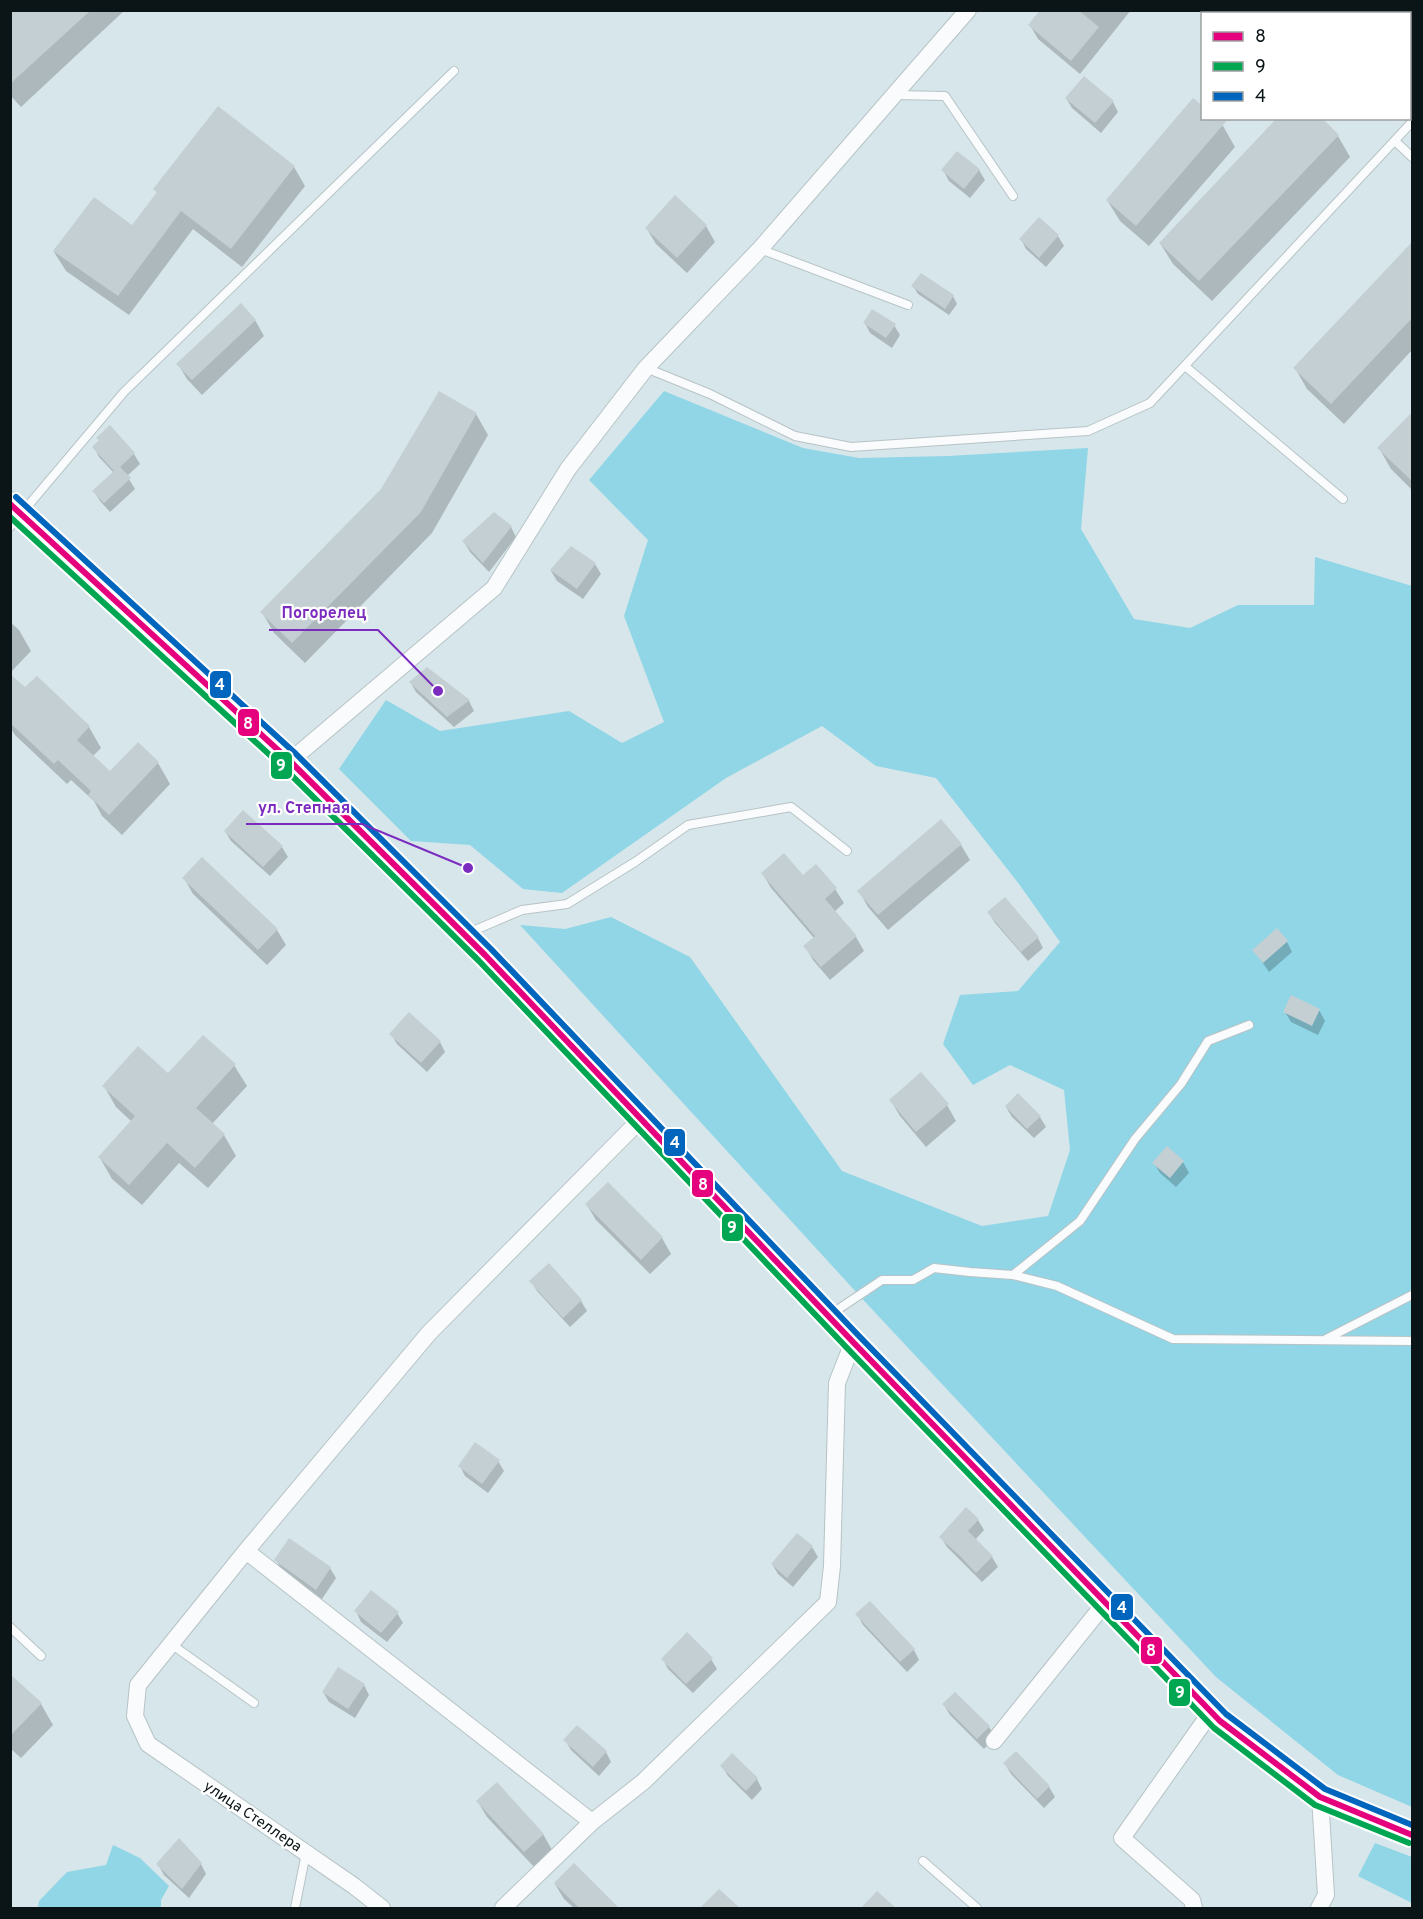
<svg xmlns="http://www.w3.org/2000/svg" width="1423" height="1919" font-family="Overpass,sans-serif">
	<rect width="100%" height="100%" fill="#d7e6ea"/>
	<path fill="#90d6e6" d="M664,391l139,57 56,10 89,-2 140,-8 -7,81 53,90 56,9 48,-23h76l1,-48 97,29v1221l-74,-32 -122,-98 -348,-372 -348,-380 45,4 46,-12 79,40 152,214 140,55 66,-10 22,-66 -6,-60 -54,-25 -37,20 -30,-41 17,-49 58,-4 42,-49 -41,-58 -83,-106 -60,-12 -54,-40 -96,52 -164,115 -39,-4 -53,-44 -59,-4 -72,-72 47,-69 54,31 129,-20 53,32 42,-21 -40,-106 24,-76 -59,-60z
		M1375,1843l37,14v46l-54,-27z
		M113,1845l27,13 29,28 -8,14v8h-123l1,-7 28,-29 39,-7z"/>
	<path fill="#0003" d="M10,10h115l-104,97 -11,-12z
		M1042,10h89l-51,64 -42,-35 -8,-14z
		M1386,10h26v66l-2,-3v-59h-27z
		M1066,98l47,4 5,10 -17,21 -29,-25z
		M218,108l76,59 11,19 -63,81 -49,-38 -64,86 -63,-44 -12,-19 78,-25 25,-34 -2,-4z
		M1202,118h13l8,8 12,21 -86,99 -29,-25 -13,-21z
		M1338,136l12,21 -138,144 -39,-37 -13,-21z
		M943,170h36l6,10 -15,18 -21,-17z
		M675,198l31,28 9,16 -28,31 -31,-29 -9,-15z
		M1039,219l19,17 6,10 -18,21 -20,-18 -5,-10z
		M1412,243v107l-68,74 -37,-35 -12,-21z
		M913,286l40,10 4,8 -8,11 -31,-21z
		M255,320l9,16 -62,59 -15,-16 -9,-15z
		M865,323l29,2 6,10 -8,13 -22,-15z
		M439,393l37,21 12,21 -56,98 -127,130 -31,-30 -12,-21 120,-122z
		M1412,413v77l-21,-21 -12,-21z
		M94,447l40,7 6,10 -13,12 8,13 -25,23 -10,-11 -6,-10 20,-18 -15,-16z
		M511,527l5,10 -27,35 -19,-20 -6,-10z
		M595,564l6,10 -18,25 -26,-18 -6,-10z
		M10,622l9,8 12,21 -21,22z
		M10,676l15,14 64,37 12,21 -8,8 18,17 47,-10 12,21 -48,51 -20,-19 -8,-15 -23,-21 -4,4 -52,-49 -5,-8z
		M411,683l58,18 5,10 -20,16 -38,-35z
		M225,831l57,16 6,10 -18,19 -39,-35z
		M961,845l9,15 -82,70 -20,-23 -9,-16z
		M763,874l40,3 32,12 9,14 -10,9 22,25 8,14 -34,29 -17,-20 -8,-14 9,-8 -43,-50z
		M184,878l93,52 9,15 -19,20 -74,-71z
		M989,913l49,25 5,10 -15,13 -33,-38z
		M1287,942l5,10 -23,20 -15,-22z
		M1319,1010l6,11 -7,14 -27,-13 -6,-10z
		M391,1034l49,8 5,10 -18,20 -30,-28z
		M234,1065l13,21 -35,38 12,11 12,21 -28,32 -29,-25 -37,42 -30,-26 -12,-21 32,-36 -16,-15 -12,-21z
		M891,1101l56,4 9,16 -30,26 -26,-31z
		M1006,1107l34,10 6,10 -12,11 -22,-21z
		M1167,1148l16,14 6,11 -13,14 -16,-14 -6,-10z
		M587,1205l75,33 9,16 -21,20 -54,-54z
		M549,1265l32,36 6,10 -17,16 -33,-36 -6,-10z
		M498,1461l6,10 -16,22 -23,-17 -5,-10z
		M966,1510l12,10 6,10 -9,10 17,17 6,10 -16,15 -35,-35 -6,-10z
		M812,1547l6,10 -25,30 -15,-13 -6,-10z
		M276,1560l54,8 6,10 -14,21 -40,-29z
		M356,1611l41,2 6,10 -16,19 -26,-20z
		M857,1614l57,36 5,10 -12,12 -44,-47z
		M663,1659h48l6,10 -24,24 -25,-24z
		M10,1676l31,28 12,21 -32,33 -11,-10z
		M364,1685l5,10 -14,23 -26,-16 -6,-10z
		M955,1694l34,33 6,10 -11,12 -34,-34 -6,-10z
		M565,1740l41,12 5,10 -12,14 -28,-26z
		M1016,1753l33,34 6,10 -11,11 -33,-34 -6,-10z
		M722,1766l35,13 5,10 -10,11 -24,-24z
		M478,1802l65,32 9,16 -18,17 -47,-50z
		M158,1864h43l5,10 -17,24 -25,-23z
		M574,1865l43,43h-43l-10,-9 -9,-15z"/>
	<path fill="#c4cfd3" d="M10,10h81l-81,74z
		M1040,10h38l21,17 -28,34 -43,-36z
		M1084,76l30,25 -19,22 -30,-25z
		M1193,98l10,8v12h26l-93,108 -30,-26z
		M218,106l77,60 -64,83 -50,-38 -63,85 -65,-45 41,-54 38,28 25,-33 -4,-3z
		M1277,118h45l17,17 -140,146 -40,-38z
		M957,151l23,18 -16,20 -23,-19z
		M675,195l32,30 -30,33 -32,-30z
		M1039,217l20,18 -20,23 -20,-19z
		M1413,241v76l-82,87 -38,-36z
		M921,273l33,22 -9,14 -34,-23z
		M241,303l15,17 -64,60 -16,-16z
		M872,309l24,15 -10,14 -23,-15z
		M439,391l38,22 -56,99 -129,131 -32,-31 121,-123z
		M1413,411v71l-36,-34z
		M110,425l25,28 -15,14 11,11 -27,25 -12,-12 22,-20 -22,-24 7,-7 -3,-2z
		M494,512l18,14 -29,37 -21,-22z
		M571,546l25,17 -19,26 -27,-19z
		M427,667l43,33 -23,17 -38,-35z
		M10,674l15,13 12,-11 53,50 -13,14 33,31 28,-29 21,20 -50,53 -21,-20 3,-4 -33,-31 -4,4 -44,-41z
		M243,810l40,36 -20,21 -39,-36z
		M941,819l21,25 -84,71 -21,-24z
		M784,853l19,22 13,-11 21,24 -12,11 32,37 -36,31 -18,-21 12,-10 -54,-63z
		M202,857l76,72 -20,21 -76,-72z
		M1005,897l34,40 -18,15 -34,-40z
		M1277,928l11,13 -25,22 -11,-13z
		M1291,995l29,14 -8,17 -29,-14z
		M409,1012l32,29 -20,22 -32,-29z
		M203,1035l33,29 -40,44 29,26 -30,34 -28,-25 -38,42 -31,-28 37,-41 -33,-30 36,-40 30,27z
		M921,1072l28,32 -33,28 -27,-32z
		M1018,1093l23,23 -14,13 -22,-23z
		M1167,1146l17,15 -14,17 -18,-15z
		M608,1182l55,55 -22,23 -56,-56z
		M549,1263l33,37 -19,18 -34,-37z
		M475,1442l25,18 -18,24 -24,-18z
		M966,1507l13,12 -11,12 25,25 -17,17 -16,-17 -21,-19z
		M797,1533l16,13 -26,32 -16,-14z
		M289,1538l42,29 -15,23 -42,-30z
		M371,1590l28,22 -18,21 -27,-22z
		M870,1601l45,48 -15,13 -45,-48z
		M687,1632l26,26 -27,26 -25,-25z
		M338,1667l27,17 -17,25 -26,-17z
		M10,1674l32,29 -32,33z
		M955,1692l35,34 -13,13 -35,-35z
		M577,1725l30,26 -14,16 -30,-27z
		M1016,1751l34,35 -13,13 -34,-36z
		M732,1753l26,25 -12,13 -26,-25z
		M497,1782l47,52 -20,18 -48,-51z
		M179,1838l23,25 -20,26 -26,-25z
		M574,1863l45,45h-40l-25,-25z
		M719,1889l21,19h-40z
		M877,1891l19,17h-35z"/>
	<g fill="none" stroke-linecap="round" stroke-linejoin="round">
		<defs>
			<path id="lane" d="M895,95l50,1 68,100
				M1395,141l17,16
				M760,249l148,56
				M1185,366l158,133
				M646,368l64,26 85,42 56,11 237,-16 62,-28 262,-281
				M10,527l114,-135 330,-321
				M468,933l54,-23 45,-6 68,-42 53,-37 103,-18 56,44
				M1013,1275l44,11 116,53 239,2
				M831,1314l51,-34h31l21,-12 36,4 43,3 67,-54 55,-82 46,-55 27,-43 41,-16
				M1326,1339l86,-44
				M10,1627l31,29
				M171,1644l83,59
				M923,1861l54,47
				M295,1908l11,-55"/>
			<path id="street" d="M290,761l204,-173 74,-119 78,-101 114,-119 208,-239
				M246,1551l346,271 -89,86
				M994,1741l111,-138
				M592,1822l51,-40 185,-180 4,-36 5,-183 16,-41
				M382,1908l-28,-22 -206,-142 -13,-28 3,-31 108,-134 183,-218 212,-214
				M1194,1908l-2,-8 -70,-62 89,-126
				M1319,1908l7,-13 -6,-98"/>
			<path id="secondary" d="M10,504l280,257 195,194 368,387 367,379 100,76 92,38"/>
		</defs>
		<use href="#lane" stroke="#b7c3c6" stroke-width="10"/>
		<use href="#street" stroke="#b7c3c6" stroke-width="18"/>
		<use href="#secondary" stroke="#b7c3c6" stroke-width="26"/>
		<use href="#lane" stroke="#f9fbfc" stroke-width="8"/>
		<use href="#street" stroke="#f9fbfc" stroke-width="16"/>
		<use href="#secondary" stroke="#f9fbfc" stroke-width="24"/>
		<defs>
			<path id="bus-1" d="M10,504l280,257 195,194 368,387 367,379 100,76 92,38"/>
			<path id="bus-2" d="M10,517l274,251 195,193 368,387 367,380 101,77 94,38"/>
			<path id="bus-3" d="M16,497l280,257 195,195 368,387 367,378 99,75 87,36"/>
		</defs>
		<use href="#bus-1" stroke="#fff" stroke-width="10"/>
		<use href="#bus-2" stroke="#fff" stroke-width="10"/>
		<use href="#bus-3" stroke="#fff" stroke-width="10"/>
		<use href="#bus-1" stroke="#e5007d" stroke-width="6"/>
		<use href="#bus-2" stroke="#00a651" stroke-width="6"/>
		<use href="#bus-3" stroke="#0065bd" stroke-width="6"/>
	</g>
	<g text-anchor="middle" stroke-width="4.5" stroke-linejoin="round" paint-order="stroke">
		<g font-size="15" fill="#0b1518" stroke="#fff">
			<text transform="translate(253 1816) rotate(34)" y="5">улица Стеллера</text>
		</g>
	</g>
	<path fill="none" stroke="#7b2cbf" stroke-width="2" d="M438 691L378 630H269M468 868L362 824H246"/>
	<g fill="#7b2cbf" stroke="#fff" stroke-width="2">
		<circle cx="438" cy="691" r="6"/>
		<circle cx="468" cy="868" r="6"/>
	</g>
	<g font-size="16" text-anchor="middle" font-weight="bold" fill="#7b2cbf" stroke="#fff" stroke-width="4.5" stroke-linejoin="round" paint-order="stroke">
		<text x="324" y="618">Погорелец</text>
		<text x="304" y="813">ул. Степная</text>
	</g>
	<g stroke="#fff" stroke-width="2">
		<rect x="209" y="670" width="23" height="29" rx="6" fill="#0065bd"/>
		<rect x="237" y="708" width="23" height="29" rx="6" fill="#e5007d"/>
		<rect x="270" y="751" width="23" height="29" rx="6" fill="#00a651"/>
		<rect x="663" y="1128" width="23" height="29" rx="6" fill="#0065bd"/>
		<rect x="691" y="1169" width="23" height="29" rx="6" fill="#e5007d"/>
		<rect x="721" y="1213" width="23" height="29" rx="6" fill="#00a651"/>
		<rect x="1110" y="1593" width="24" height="28" rx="6" fill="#0065bd"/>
		<rect x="1140" y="1636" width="23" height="29" rx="6" fill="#e5007d"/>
		<rect x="1168" y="1678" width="23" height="29" rx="6" fill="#00a651"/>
	</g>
	<g font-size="16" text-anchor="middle" font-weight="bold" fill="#fff">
		<text x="220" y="690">4</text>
		<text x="248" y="729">8</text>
		<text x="281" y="771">9</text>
		<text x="675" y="1148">4</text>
		<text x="703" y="1190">8</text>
		<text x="732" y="1233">9</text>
		<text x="1122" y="1613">4</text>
		<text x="1151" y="1656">8</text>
		<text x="1180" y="1698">9</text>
	</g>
	<rect width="1423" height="1919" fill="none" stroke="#0b1518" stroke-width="24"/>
	<rect x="1201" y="12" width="210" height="108" fill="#ffffff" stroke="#9da1a3" stroke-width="1.5"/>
	<rect x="1213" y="32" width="30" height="9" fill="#e5007d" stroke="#9da1a3" stroke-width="1.5"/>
	<text x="1255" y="42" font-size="18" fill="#0b1518">8</text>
	<rect x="1213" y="62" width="30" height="9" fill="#00a651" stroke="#9da1a3" stroke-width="1.5"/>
	<text x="1255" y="72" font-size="18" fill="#0b1518">9</text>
	<rect x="1213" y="92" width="30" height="9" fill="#0065bd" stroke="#9da1a3" stroke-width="1.5"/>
	<text x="1255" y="102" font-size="18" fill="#0b1518">4</text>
</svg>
